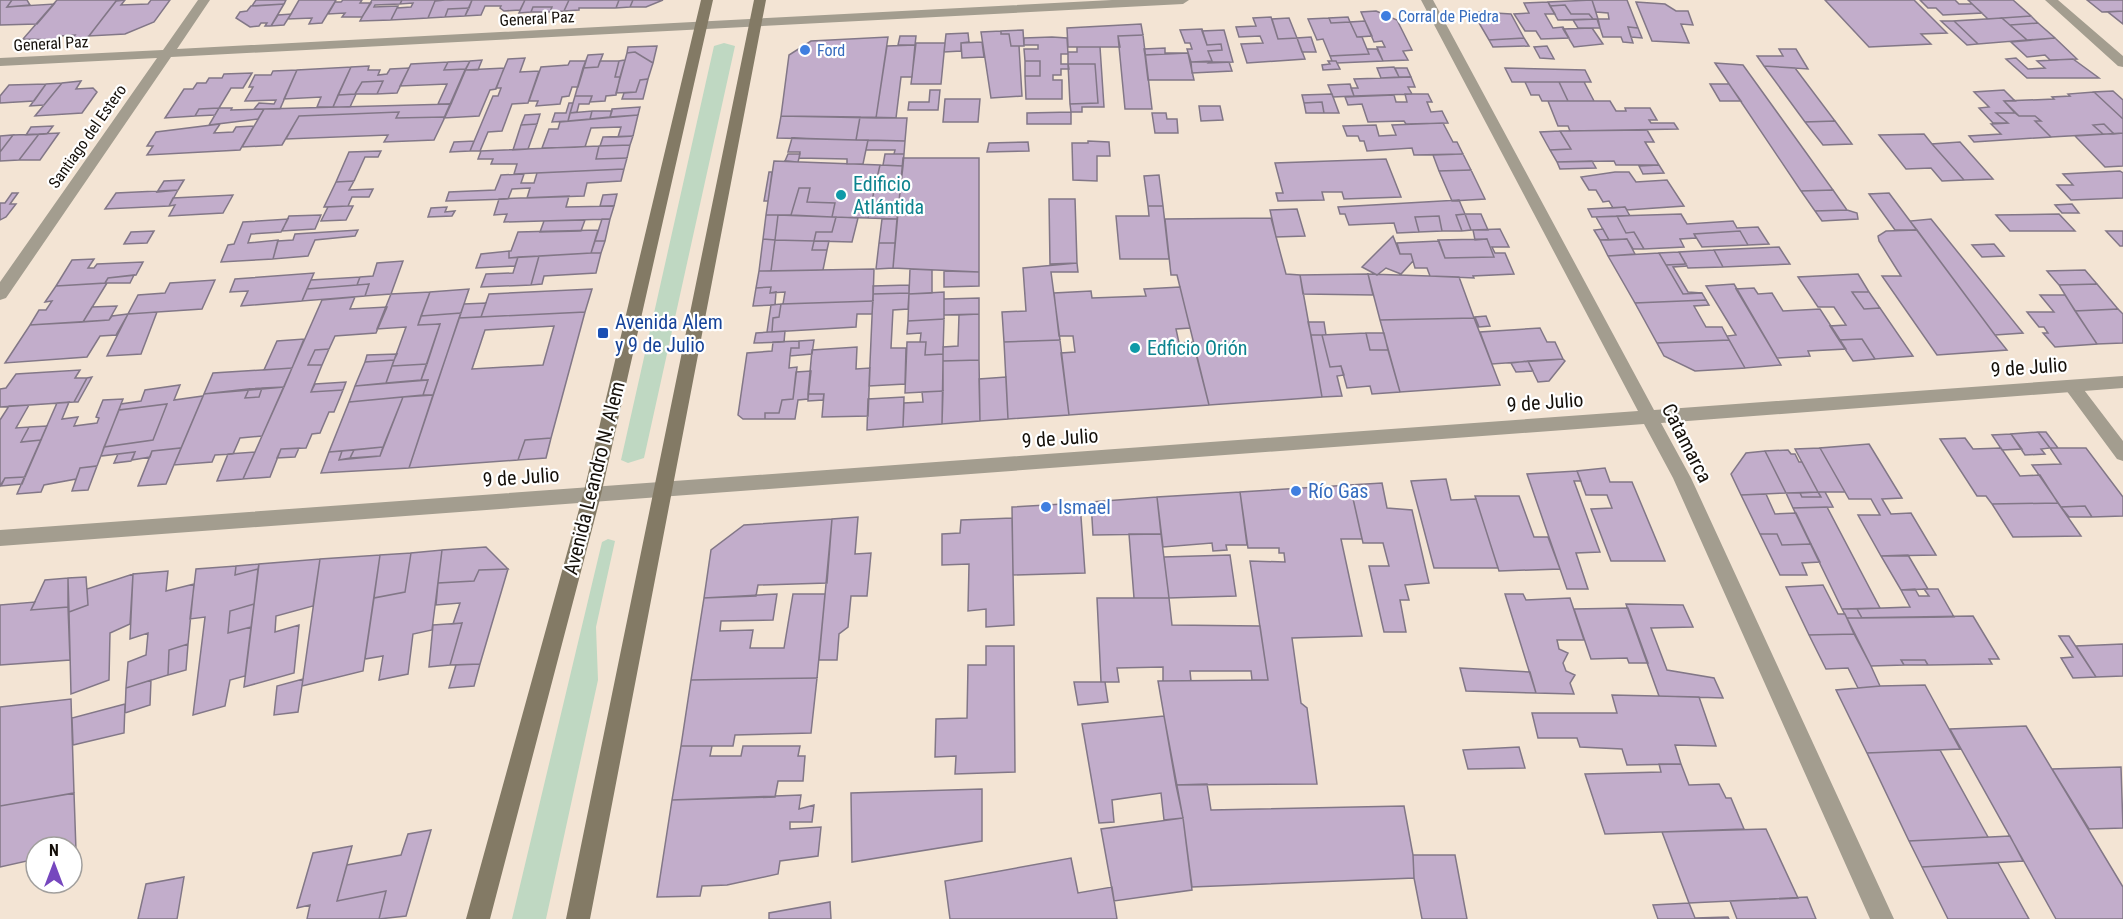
<svg xmlns="http://www.w3.org/2000/svg" width="2123" height="919" font-family="'Roboto Condensed',sans-serif">
	<rect width="100%" height="100%" fill="#f3e4d4"/>
	<path fill="#bfd8c2" d="M724,43l11,3 -91,412 -16,5 -7,-3 93,-414z
		M608,539l7,2 -19,86 2,53 -52,239h-34l90,-377z"/>
	<path fill="#c2adcb" stroke="#827787" stroke-width="1.5" fill-rule="evenodd" d="M0,0h12l-5,7 47,-3 -17,20 -37,1z
		M12,0h15l3,5 -23,2z
		M57,0h60l-28,36 -4,2 -14,2 4,-5 -15,1 -4,4 -33,-1z
		M125,0l-4,5 27,-1 3,-4h19l-16,22 -29,12 -36,2 27,-35z
		M256,0h30l-2,4 -32,2z
		M299,0h37l-14,23 -13,1 3,-6 -24,1z
		M343,0h19l-2,3h11l-9,14h-20l3,-4 -17,1 7,-12h6z
		M372,0h30l-2,4 -25,1 -1,2 24,-1 -7,14 -31,1z
		M402,0h43l-10,1 -7,17 -37,2 6,-12 14,-1 2,-4 -13,1z
		M445,0h27l-3,8 -21,1 -3,8 -17,1 7,-17z
		M472,0h53l-5,10 -16,1 -4,-3 1,-2h-16l-4,9 -16,1z
		M525,0h44l-5,11 -14,1 2,-5h-19l-2,5 -12,1z
		M569,0h50l-3,8h-37v2l-15,1z
		M619,0h14l-3,7 -14,1z
		M633,0h30l-17,7h-16z
		M1592,0h35l11,28 -10,-1 5,16 -10,-1 -2,-5h-18l-6,-18h12l-1,-6 -12,-1z
		M1592,0l6,19h-5l-4,-5h-18l-6,-9 -15,1 -2,-4z
		M1825,0h89l33,33 -26,1 10,10 -62,3z
		M1920,0h35l4,4h13l10,9 -39,2 -7,-7h-8z
		M1968,0h45l18,16 -43,3z
		M2087,0h36v11l-21,1z
		M1548,2l7,12h-10l8,14 10,-1 6,11 -28,1 -5,-8h-11l-11,-17 15,-1 -5,-10z
		M1636,2l29,2 11,7h12l5,14 -12,-1 8,19 -37,-2z
		M284,4l-13,22h-6l2,-3h-6l-2,3 -9,1 -14,-9 4,-6 7,-1 4,-5z
		M1565,5l6,9h18l4,5 -35,1 -8,-14z
		M533,7h19l-2,5h-19z
		M469,8l-4,8 -20,1 3,-8z
		M1376,11l21,9 15,30 -9,1 5,9 -25,1 -6,-14h8l-3,-6 -8,1 -13,-30z
		M2123,11v13l-15,-12z
		M1479,12l32,2 13,24 -35,2 -14,-24z
		M291,14l-7,11 -13,1 7,-11z
		M2031,16l7,7 -28,2 -8,-7z
		M1271,17l7,22 19,-1 8,21 -58,4 -6,-19 22,-1 -3,-7 -21,1 -3,-10 20,-1 -3,-8z
		M1348,17l2,5 -19,1 -2,-5z
		M1289,18l8,20 -19,1 -6,-20z
		M1329,18l2,5 19,-1 7,15h5l7,17 -39,2 -7,-17 -6,1 -9,-21z
		M2002,18l25,22 -49,4 -24,-23z
		M1598,19l2,9h-22l-5,-8z
		M1365,21l7,15 -15,1 -7,-15z
		M1941,21h13l24,23 -11,1z
		M2038,23l17,15 -28,2 -17,-15z
		M1141,24l2,11 -25,1 2,11h-52l-1,-19z
		M1628,27l10,1 4,10 -11,-1z
		M1592,28l11,16 -29,3 -11,-18z
		M1202,29l5,16 14,-1 1,6 -14,1 4,10 -21,1 -4,-13h5l-2,-6h-5l-5,-13z
		M1023,30l1,16h-13l-2,-12h-8v-3z
		M1224,30l9,32 -24,1 3,-2 -4,-10 14,-1 -1,-6 -14,1 -5,-14z
		M1001,31v3h8l2,12h8l3,50 -31,2 -10,-66z
		M968,33l1,9 -8,1v8l-17,1 2,-18z
		M1143,35l9,74h-27l-7,-73z
		M900,36h16l-1,9h-17z
		M888,37l-12,81 -95,-2 8,-61 22,-14z
		M1052,37l15,1 1,16h-7v10h7l1,5h-8v6h-8v5h9v19h-36l-1,-23h15v-15h-15l-1,-12h14v-4h-14v-7z
		M1311,37l5,15h-14l-5,-14z
		M1524,38l5,8 -36,1 -4,-7z
		M2055,38l22,21 -27,1 -5,-5 -18,2 -16,-15z
		M982,42l2,15 -22,1 -1,-15z
		M916,43h29l-4,41h-30z
		M915,45l-3,32h-11l-5,41h-20l11,-72z
		M657,46l-4,17 -18,-11 -8,1 1,-6z
		M1547,46l7,13 -14,-1 -6,-11z
		M1077,47h23l4,60h-22v5h-11l-1,-8 28,-1 -3,-39h-27v-12h9z
		M1165,48v5h23l-43,2 -1,-6z
		M1367,49h10l6,12 -46,2 -1,-2h-4l-2,-5 39,-2z
		M1779,49h17l12,20 -44,-3 -7,-10h26z
		M635,52l18,11 -5,16 -8,1 -4,12 -20,1 11,-40z
		M1188,53l6,27h-46l-3,-25z
		M603,54l-5,13 -15,1 5,-13z
		M525,58l-5,14 19,-1 -11,32 -16,1 -10,27 -14,1 -8,19h-10l23,-55h5l3,-8h-5l12,-29z
		M2016,58l12,11 17,-1 -8,-7 36,-2 26,19h-72l-21,-19z
		M482,60l-4,10h-13l5,-9z
		M625,60l-5,17h-5l4,-16z
		M470,61l-4,8 -22,1 4,-8z
		M570,61h16l-8,26h-6l-3,9 -7,1 -2,7 -24,2 2,-5h-9l12,-34 27,-2z
		M600,61h19l-4,16h5l-4,18 -10,1 -1,5 -15,1 2,-6h-17l8,-28 15,-1z
		M1025,61h15v15h-15z
		M1328,61h8l4,8 -17,1 -1,-5 8,-1z
		M448,62l-4,8 22,-1 -15,35h-13l9,-20 -47,2 11,-22z
		M1191,62h38l3,9 -40,2z
		M1715,63l28,2 90,125 -32,1z
		M1068,64h27l3,39 -28,1z
		M369,66l-1,4h12l-2,5 9,-1 3,-5 19,-1 -12,25 -20,1 6,-13 -21,1 -7,12 -17,1 13,-28z
		M1764,66l31,2 40,53 -30,1z
		M351,67l-18,40h-16l4,-10 -37,2 13,-29z
		M1394,67l5,10 -18,1 -4,-10z
		M504,68l-8,21 -6,1 -11,26 -35,2 21,-48z
		M1395,68h12l4,9h-12z
		M1505,68l80,2 6,12h-79z
		M297,70l-17,39h-26l5,-6 15,1 2,-4 -31,1 8,-14h-4l6,-12h16l2,-4z
		M252,73l-9,15h-12l-12,20 -20,1 -4,7 -30,2 19,-29h9l4,-6h9l3,-5h13l2,-4z
		M1411,77l4,10h-7l4,7 -58,2 -3,-8h7l-4,-9z
		M648,79l-5,20h-21l2,-6 12,-1 4,-12z
		M81,81l-5,8 17,-1 4,4 -15,21 -47,3 27,-33z
		M383,81l-6,13h-22l7,-12z
		M1525,82h34l9,19h-26l-3,-6h-8z
		M1559,82h25l10,19h-26z
		M62,83l-18,22 -14,1 16,-22z
		M46,84l-12,17 -34,2v-7l9,-11z
		M1350,84l4,12 -21,1 -5,-12z
		M1710,84h19l12,17h-21z
		M930,90h10l-2,20h-30l1,-8h20z
		M2004,90l11,11h-11l11,12h-19l12,10h-15l-14,-15 10,-1 -15,-15z
		M2113,91l10,9v19l-29,-27z
		M2094,92l29,27v14l-9,1 -10,-10 -11,1 10,9 -52,3 -16,-16h6l-6,-5h-16l-15,-15 50,-2 -2,-2 18,-1 -2,-2z
		M356,94l-6,13h-17l5,-12z
		M1332,94l7,19h-15l-2,-11 -18,1 -2,-8z
		M1405,94h23l4,8h-5l4,10 11,-1 6,12 -42,1 -2,-3 -36,1 -6,-18 -14,1 -3,-8 49,-2 2,7h11z
		M575,96h17l-3,8h-10l-2,8 -7,1z
		M945,99h35l-2,23h-35z
		M1548,101h62l6,10h10l-1,-3h25l7,12h-8l2,3h23l4,6 -108,2 -2,-5h-10z
		M1322,102l2,11h-18l-2,-10z
		M569,103h4l-5,18 -16,1 3,-9h11z
		M451,104l-6,13 -49,1 3,-6 -100,4 -17,29 -40,2 22,-38z
		M1199,106h21l3,14 -22,1z
		M640,107l-2,8 -28,2 2,-8z
		M219,108h13l-1,2 33,-1 -6,10 -49,6z
		M219,108l-4,7 -20,1 4,-7z
		M592,111h20l-2,6 -20,2z
		M592,111l-2,8 -22,2 2,-8z
		M399,112l-3,6 49,-1 -11,23 -50,2 4,-7 -102,4 13,-23z
		M1071,112v12h-44v-11z
		M1152,113h14l1,6h10l1,14h-23z
		M1996,113h19l4,3h16l6,5h-6l16,16 -77,5 -5,-6 32,-2 -10,-10 17,-1z
		M540,114l-3,10 -16,1 4,-10z
		M638,115l-5,21 -15,1 3,-10 -30,1 -6,19 -43,1 7,-19h9l2,-7z
		M781,116l79,1 -4,23 -79,-2z
		M860,117l47,1 -2,23 -49,-1z
		M1835,121l17,23 -29,1 -18,-23z
		M1443,123l10,19h4l6,12 -49,1 -2,-7 -45,3 -3,-10h-4l-2,-5h-11l-4,-10 33,-1 3,11 17,-1 -4,-10z
		M220,124l-6,9 19,-1 3,-5 18,-1 -14,24 -93,5 6,-9h-6l9,-14z
		M537,124l-9,25 -15,1 8,-25z
		M2104,124l10,10h-11l-10,-9z
		M53,126l-6,8 -21,1 5,-8z
		M1647,130l7,12h-9l14,23h-43l-2,-4 -57,1 -7,-12 21,-1 -11,-18z
		M1560,131l11,18 -21,1 -10,-18z
		M59,133l-19,27h-21l20,-26z
		M2123,133v33l-18,1 -30,-31z
		M39,134l-20,26 -19,1v-9l13,-17z
		M1924,134l8,10 32,36 -22,1 -11,-13 -25,1 -27,-34z
		M13,135l-13,17v-16z
		M633,136l-3,9 -30,1 3,-9z
		M792,138l64,2h12l-5,24h-16v-5l-48,-1 1,-6h-12z
		M868,140l37,1 -1,13h-10l1,-4h-29z
		M474,141l-4,10 -20,1 4,-10z
		M1088,141l21,1 1,14h-13v25l-24,-1 -1,-37h16z
		M1028,142l1,9 -42,1 2,-9z
		M1960,142l33,37 -29,1 -32,-36z
		M630,145l-3,13 -31,1 3,-13z
		M599,146l-3,13 31,-1 -3,11 -110,5 3,-10h-26l2,-5h-15l3,-8z
		M381,151l-3,6h-13l-11,24 -18,1 13,-30z
		M788,154h12l-2,8 -13,-1z
		M885,154h19l-1,12 -20,-1z
		M1463,154l8,16 -32,1 -6,-16z
		M903,158h76v114l-86,-4z
		M1386,159l15,38 -57,2 -2,-7h-20l2,8 -46,1 -2,-8h7l-8,-30z
		M774,161l106,4 -12,53 -36,-1 3,-14 -28,-1 3,-14h-11l-8,27h-25z
		M1592,161l4,7 -36,1 -3,-7z
		M880,165l23,1 -6,53 -29,-1z
		M1659,165l5,8 -21,1 -4,-8z
		M624,169l-3,12 -34,2 -3,13 -57,2 3,-10 -18,1 -4,10 -62,2 3,-9 46,-2 6,-15 23,-1 -3,9h13l3,-10z
		M1471,170l14,29 -33,2 -13,-30z
		M2120,171l3,2v25l-52,2 -14,-15h16l-10,-11z
		M769,172h3l-4,29h-4z
		M1615,172h14l7,10 31,-2 17,26 -57,4 -2,-3 -12,1 -4,-7 -6,1 -7,-12h-7l-8,-13z
		M1159,175l4,31h-15l-4,-30z
		M184,180l-6,10 -21,2 7,-11z
		M354,181l-5,9 24,-1 -4,8h-17l-4,9 -24,1 12,-25z
		M799,188h11l-3,14 28,1 -3,14 -41,-2z
		M178,190l-9,16 -64,3 11,-16z
		M1833,190l14,20 -32,1 -14,-20z
		M12,193h6l-8,11h6l-10,13 -6,3v-17h5z
		M1889,193l21,28 7,9h-22l-26,-36z
		M617,194l-3,12h-14l3,-11z
		M233,195l-10,18 -54,3 6,-11 -6,1 4,-8z
		M569,196l-3,11 48,-1 -4,13 -106,3 3,-8 -13,1 5,-16z
		M1049,199h26l2,64 -27,1z
		M1459,200l6,14 -9,1 6,16h-20l-3,-15 -24,1 4,15 -22,1 -3,-10 -45,2 -4,-11h-5l-2,-7z
		M2072,204l7,9h-17l-7,-8z
		M348,206h5l-7,14 -25,1 7,-14z
		M1148,206h15l6,53h-49l-4,-43h33z
		M447,207l-2,5 10,-1 -3,5 -24,1 3,-9z
		M1625,207l5,9 -38,1 -4,-8z
		M1297,209l8,27 -29,1 -6,-27z
		M1847,210l10,3 1,6 -36,2 -7,-10z
		M1465,214h16l7,16h-17z
		M1465,214l6,16 -9,1 -6,-16z
		M1681,214l6,10 46,-3 4,7 21,-1 11,17 -21,1 -8,-14 -46,3 2,4 -16,1 4,8 -40,2 -10,-17 -8,1 -9,-17z
		M2059,214l16,17h-65l-14,-16z
		M321,215l-6,14 -33,2 7,-15z
		M766,215h12l-3,25 -12,-1z
		M778,215l54,2h4l-4,15h-16l-2,9 -39,-1z
		M1439,216l3,15 -23,1 -4,-15z
		M1617,216l9,17 8,-1 10,17h-11l-6,-10 -18,1 -13,-23z
		M836,217l22,1 -6,24 -38,-1 2,-9h16z
		M1271,218l15,56 14,1 22,122 -113,8 -32,-130h-6l-6,-56z
		M288,219l-7,13 -30,2 -3,9 30,-3 -5,19 -52,3 7,-17 6,-1 9,-22z
		M602,219h8l-5,22h-10z
		M882,219h15l-2,24h-16z
		M1931,219l92,114 -28,2 -85,-114z
		M585,220l-4,11 -41,1 4,-11z
		M1500,229l9,18h-17l3,6h10l9,21 -41,2 1,2 -44,-2 -3,-8h-12l-4,-14h-11l-3,-11 42,-2 6,17 49,-1 -7,-18 -12,1 -2,-10z
		M1603,229l6,11h-9l-6,-10z
		M358,230l-3,6 -40,4 -7,16 -35,3 5,-18 15,-1 2,-6z
		M598,230l-7,23 -82,5v-7h2l7,-19z
		M1917,230l78,105 12,15 -70,5 -55,-79h19l-22,-35 -1,-5 8,-5z
		M154,231l-7,12 -23,1 7,-12z
		M1740,231l8,14 -46,2 -8,-13z
		M2106,231h17v15h-3z
		M1393,236l7,18h11l2,7 -12,13 -15,-6 -9,7 -15,-8z
		M763,239l12,1 -4,31h-12z
		M1487,239l7,18 -49,1 -7,-18z
		M1627,239l8,15 -27,2 -8,-16z
		M775,240l39,1 -2,9h15l-4,20 -52,1z
		M595,241h10l-4,12h-10z
		M814,241h15l-2,9h-15z
		M879,243h16l-2,25 -17,1z
		M1994,244l10,12 -22,1 -10,-12z
		M1779,247l11,17 -67,3 -9,-17z
		M1714,250l9,17 -35,1 -9,-16z
		M509,251v7l9,-1 -3,9 -39,2 5,-14z
		M1679,252l7,12 -20,1 -7,-12z
		M591,253h10l-5,20 -52,3 -2,8 -11,1 8,-29z
		M1659,253l24,41 19,-1 4,7 -71,3 -27,-47z
		M539,256l-8,29 -50,2 5,-13 27,-1 5,-16z
		M94,259l-6,9h6l3,-4 46,-2 -7,13 -28,3 -3,5 -49,3 16,-26z
		M403,261l-12,33 -26,2 4,-12 -12,1 3,-8 13,-1 4,-13z
		M1077,263l1,9h-27l9,68 -56,2 -2,-30 24,-1 -3,-43z
		M1686,264l1,2 -14,1 15,25 14,1 -19,1 -17,-29z
		M874,269l-1,32 -90,3 2,-12 -15,1 1,-6 -15,1 3,-17z
		M910,269l22,1v23l-23,1z
		M2085,270l12,14 -38,1 -12,-14z
		M944,271l35,1v14l-35,1z
		M314,273l-12,28 -61,5 7,-15 -18,1 5,-13z
		M1368,274l5,21 -70,-1 -3,-19z
		M1368,274l91,3 15,41 -94,2z
		M1858,274l11,18h-17l12,17 16,-1 33,48 -38,3 -13,-20 -23,1 -9,-14 16,-1 -12,-18h-16l-20,-30z
		M134,275l-4,8h-25l3,-5z
		M360,277l-3,8 -50,4 4,-9z
		M215,280l-13,29 -74,5 10,-19 27,-2 5,-10z
		M107,283l-24,39 -53,3 9,-15h7l6,-9 -7,1 11,-16z
		M369,284l-4,12 -63,5 5,-12z
		M1734,284l43,74 4,7 -36,3 -18,-32 9,-1 -30,-49z
		M2097,284l21,25 -43,2 -16,-26z
		M909,285v8l-36,1v-8z
		M771,287l-1,6 6,-1 -1,13 -22,1 3,-18z
		M1180,287l10,41 -14,1 3,14 14,-1 16,63 -140,10 -8,-62 14,-1 -2,-16h-14l-5,-43 37,-2 1,7 54,-2 -2,-7z
		M1754,288l4,6 14,-1 11,18 37,-2 26,40 -38,2 2,5 -33,2 -41,-69z
		M469,289l-8,24 -40,3 9,-24z
		M592,289l-7,23 -104,5 8,-23z
		M430,292l-12,33 22,-1 -13,40 -35,2 14,-39 -29,2 14,-35z
		M944,292v27l-36,2 1,-27z
		M1852,292h17l11,16 -16,1z
		M909,293l-1,16 -15,1 -2,38h15l-1,36 -36,2 4,-92z
		M2040,295h25l32,49 -42,3 -12,-14h5l-4,-6h-5l-12,-15h27z
		M355,297l-5,12 37,-2 -11,26 -41,3 -6,13 -14,1 -7,15h14l-11,27 32,-2 -9,22h-5l-9,21 -8,1 -6,14 -25,1 -11,28 -27,2 79,-179z
		M979,298v16l-35,1v-16z
		M1706,300l3,5 -15,1 12,21h16l7,13 -72,3 -22,-40z
		M873,301l-1,13h-15l-1,13 -84,5 1,-14 6,-1 2,-13z
		M486,303l-5,14 -22,1 5,-14z
		M781,304l-2,13 -6,1 -1,14h-5l4,-27z
		M117,306l-8,14 -26,2 9,-15z
		M2118,309l5,5v29l-26,1 -22,-33z
		M157,312l-16,42 -34,2 21,-42z
		M585,312l-34,126 -26,2 -7,20 -109,8 50,-150zM554,326l-11,39 -71,4 13,-39z
		M461,313l-28,82h-10l5,-15h-7l19,-56 -22,1 3,-9z
		M128,314l-12,21 -16,1 -13,21 -82,6 25,-38 79,-5 3,-4z
		M979,314v46l-36,1v-14l15,-1 1,-31z
		M1486,316l4,10 -11,1 -4,-10z
		M1474,318l26,67 -100,7 -20,-72z
		M944,319l-1,35 -18,1 1,-13h-6l1,-9 -14,1 1,-13z
		M1308,322h16l2,13h-15z
		M1540,328l7,14h8l8,17 -71,5 -12,-32z
		M785,331l-1,11 -30,1 2,-10z
		M1366,333h18l4,17h-18z
		M1366,333l4,17h18l12,42 -28,2 -2,-8 -23,2 -6,-22 -11,1 -8,-32z
		M1311,335h11l8,32 11,-1 3,9 -7,1 5,20 -20,1z
		M304,339l-12,29 -28,2 13,-29z
		M1862,339l13,20 -22,2 -14,-21z
		M814,340l-2,14 -22,2 1,-8h8v-7z
		M1060,340l9,75 -61,4 -4,-77z
		M1729,340l16,28 -50,3 -31,-15 -7,-13z
		M799,341v7h-8l-1,8 -1,12 8,-1 -4,32 -11,1 -3,13h-14v6h-22l-5,-4 9,-62 25,-2 1,-9z
		M907,342h19l-1,13 18,-1v37l-38,2z
		M857,347l-1,22 14,-1 -2,48 -46,1 2,-23h-16l4,-44z
		M329,349l-7,16h-14l7,-15z
		M397,354l-3,6 -29,2 2,-7z
		M1563,359l2,2 -16,20 -11,1 -10,-21z
		M394,360l-8,23 -31,3 10,-24z
		M979,360l1,61 -38,3 1,-63z
		M1528,361l5,10 -17,1 -5,-9z
		M427,364l-6,16 -35,3 6,-17z
		M292,368l-8,19 -80,7 9,-21z
		M80,370l-5,8h12l-13,24 -74,5v-18l6,-1 10,-14z
		M811,371l-3,28 -10,1 -3,19h-30v-6h14l3,-13 11,-1 3,-27z
		M92,377l-14,25h-4l13,-24z
		M1006,377l2,42 -28,2 -1,-42z
		M428,380l-5,15 -74,7 6,-16z
		M346,382l-3,8 -32,2 4,-8z
		M180,385l-6,15 29,-4 -22,52 -29,3 -2,6 -18,3 3,-8 -34,4 3,-9 49,-7 14,-36 -48,6 2,-6 20,-3 4,-11z
		M284,387l-22,49 -22,2 -7,16 -18,1 -3,7 -38,3 30,-71 45,-5 -4,9 14,-1 3,-9z
		M262,388l-3,9 -14,1 4,-9z
		M943,391l-1,33 -39,3 1,-24 19,-1 -1,-10z
		M808,394h16l-1,6 -15,1z
		M433,395l-24,73 -88,5 8,-21 13,-1 -3,9 41,-4 23,-59z
		M403,397l-20,50 -54,5 20,-50z
		M904,397l-1,30 -36,3 1,-31z
		M123,399l-26,67 -17,2 -4,11 -32,6 -3,7 -24,2 40,-91 12,-1 -7,17 16,-2 -4,9 23,-3 2,-5 -3,-1 7,-17z
		M167,404l-14,36 -49,7 15,-37z
		M29,405l-13,23 13,-1 -8,15 20,-2 -16,37 -20,1 -5,8v-66l9,-14z
		M47,426l-6,14 -20,2 8,-15z
		M2038,432l12,16 -9,1 4,5 -20,1 -14,-21z
		M2038,432h8l12,16h-8z
		M2011,434l11,15 -20,1 -10,-15z
		M551,438l-5,20 -28,2 7,-20z
		M1965,438l8,11 28,-1 19,28 20,-1 18,28 -66,1 -6,-8h-9l-37,-57z
		M1869,444l33,54 -20,1 9,15 20,-1 25,42 -55,1 -23,-41h22l-9,-16h-22l-29,-51z
		M383,447l-3,9 -30,2 4,-8z
		M181,448l-15,36 -28,2 14,-35z
		M299,448l-4,9 -18,1 4,-9z
		M1820,448l25,44h-27l-23,-43z
		M2050,448h36l37,49v19l-31,1 -7,-11 -24,1 -29,-42 29,-1z
		M354,450l-4,8 -11,2 3,-9z
		M1788,450l3,4h4l4,8h3l16,30 -32,1 -21,-42z
		M1765,451l21,42 -45,2 -10,-21 15,-21z
		M135,452l-4,9 -17,2 4,-9z
		M255,452l-12,27 -26,2 11,-27z
		M97,466l-9,24 -16,1 8,-23z
		M1605,468l5,14h22l33,79h-54l-20,-52 21,-1 -5,-13h-21l-9,-24z
		M1577,471l4,10h-7l26,71 -24,1 12,36h-21l-40,-115z
		M25,477l-3,7 -21,2 4,-8z
		M1446,479l5,21 25,-1 22,69h-64l-23,-87z
		M1382,483l5,25 25,2 17,73 -24,2 4,15h-9l6,32h-22l-15,-66h20l-6,-23h-20l-13,-58z
		M1350,485l12,54h-21l21,97 -70,2 9,65 6,5 10,76 -141,1 -18,-104 110,-1 -18,-119 35,1 -1,-9h-5v-5h-31l-8,-56z
		M1240,492l7,53h-21l1,5 -14,1 -1,-8 -49,4 -6,-50z
		M1818,492l3,5h-19l-2,-4z
		M1818,492h7l8,15 -40,1 -7,-15h14l2,4h19z
		M1766,494l9,20 21,-1 15,31 -29,1 -5,-11h-17l-19,-39z
		M1475,496h44l15,41h14l12,32 -61,2z
		M1157,497l4,37 -68,1 -2,-33z
		M1080,503l5,70 -72,2 -1,-68z
		M2058,503l23,33 -68,1 -21,-33z
		M2085,506l7,11h-23l-8,-10z
		M1827,507l53,101 -38,1 -49,-101z
		M858,517l-3,37 16,-1 -4,43h-16l-3,31 -9,7 -2,26h-18l13,-141z
		M1012,518l2,107 -28,2v-18l-18,2 1,-47 -27,1v-31l18,-1 1,-13z
		M832,519l-5,64 -69,2 -2,11 -52,2 7,-48 33,-25z
		M1129,534h32l8,64h-35z
		M1760,534h17l5,11 29,-1 9,18 -18,1 5,12h-27z
		M486,547l22,22 -29,1 -5,11 -36,2 4,-33z
		M442,550l-10,80 -19,4 -5,40 -29,6 4,-24 -18,3 9,-61 31,-6 6,-39z
		M411,553l-6,39 -31,6 6,-43z
		M380,555l-17,116 -61,15 18,-127z
		M1230,555l6,41 -67,2 -5,-41z
		M1908,555l20,34 -27,1 -20,-34z
		M320,559l-7,47 -37,10 -1,16 24,-7 -5,48 -50,14 15,-123z
		M259,564l-1,5 -23,6 1,-9z
		M236,566l-1,9 23,-6 -4,35 -24,7 -2,22 23,-6 -6,49 -15,4 -5,26 -32,9 12,-98 -15,2 6,-50z
		M508,569l-28,95 -30,1 12,-42 -9,1 7,-21 -24,2 2,-22 36,-2 5,-11z
		M168,571l-2,20 28,-7 -6,60 -19,6 -1,25 -42,13 2,-26 18,-7 2,-22 -18,6 3,-65z
		M133,574l-3,50 -20,9 -1,47 -38,14 -2,-82 19,-7 -1,-16z
		M86,577l2,28 -19,7 -1,-34z
		M68,578v29l-37,3 14,-30z
		M1823,585l15,29h7l9,20 -45,1 -23,-48z
		M1915,589l4,7h10l-5,-7h14l16,28 -92,1 -5,-9 53,-2 -9,-17z
		M777,594l-4,26 -52,1 -1,10 33,-1 -3,18h34l9,-54h32l-8,84 -126,2 13,-82z
		M1505,594h18l3,6 44,-2 14,42h-27l2,9 9,4 -5,10 3,8 9,4 -5,8 4,11 -38,-1z
		M1097,598h72l3,27 88,1 8,54h-16l-1,-9h-61l1,10h-28v-14l-46,1 2,14h-18z
		M35,602l-4,8 37,-3 2,53 -70,5v-60z
		M254,604l-3,23 -23,6 2,-22z
		M1626,604l57,1 10,22 -42,1 16,42 47,8 9,20 -64,-2z
		M1628,608l20,55h-19l-2,-5 -36,1 -17,-50z
		M1842,609h15l5,9h-15z
		M1973,616l26,43h-10l3,5 -64,1 -3,-5h-24l3,5 -33,1 -24,-48z
		M462,623l-12,42 -21,2 4,-42z
		M1854,634l17,32 9,20 -22,2 -10,-20 -22,1 -17,-34z
		M2059,636h10l27,41 -23,1 -12,-20 12,-1z
		M188,644l-2,26 -18,5 1,-25z
		M2123,644v32l-27,1 -20,-31z
		M986,646h28l1,126 -60,2 1,-18 -21,1 1,-38 31,-1 1,-53h18z
		M1901,660h24l3,5h-24z
		M480,664l-6,22 -25,2 7,-23z
		M1460,668l70,4 6,21 -70,-2z
		M817,678l-6,55 -76,2 -2,11h-52l10,-66z
		M303,679l-5,33 -24,3 3,-29z
		M151,680l-1,25 -25,8 1,-25z
		M1074,682h31l3,20 -30,3z
		M1925,685l35,64 -93,4 -31,-63 44,-4z
		M1612,695l87,2 17,49 -41,-1 6,19 -54,1 -5,-16 -42,-2 -3,-9h-39l-6,-25h85z
		M71,699l3,94 -74,13v-99z
		M125,704l-1,29 -51,12 -1,-27z
		M1164,716l19,102 -19,2 -3,-27 -49,7 2,22 -15,1 -17,-99z
		M2026,726l97,161v32h-67l-106,-190z
		M681,746h31l-2,10h31l2,-10h57l-2,10h7l-2,25h-25l-3,16 -103,3z
		M1519,747l6,21 -57,1 -5,-19z
		M1940,750l48,87 -79,4 -42,-88z
		M1659,764h22l8,21 30,-1 7,14h5l13,31 -139,5 -20,-60 76,-2z
		M2121,767l2,61 -34,1 -37,-60z
		M1207,784l4,26 193,-4 9,49 1,23 -222,9 -9,-69 -7,-33z
		M982,789v52l-130,21 -1,-69z
		M74,793l2,58 -4,1v-5h-36v12l-36,8v-61z
		M801,795l-2,14 15,-4 -2,17h-22v7l31,-2 -3,29 -38,5 -2,13 -51,11 -25,1 -2,10 -43,1 15,-97z
		M1183,818l9,72 -78,11 -13,-72z
		M1766,829l32,69 -109,5 -27,-71z
		M431,830l-25,86 -27,3 7,-28 -49,10 10,-36 54,-10 7,-21z
		M2010,836l13,25 -101,6 -13,-26z
		M352,846l-15,55 49,-10 -7,28h-72l3,-14 -13,3 16,-55z
		M1413,855h42l12,64h-45l-8,-41z
		M1071,858l7,35 34,-6 5,32h-167l-5,-38z
		M1998,863l31,56h-81l-26,-52z
		M184,877l-7,42h-39l8,-35z
		M1807,897l9,22h-79l-7,-18z
		M830,902l1,17h-62v-6z
		M1689,903l6,15 33,-1 1,2h-71l-5,-14z"/>
	<g fill="none" stroke-linecap="round" stroke-linejoin="round">
		<path stroke="#7e756a" stroke-width="3" stroke-dasharray="4.5 2" stroke-linecap="butt" d="M1399,20l9,-1"/>
		<path fill="#a39d8f" fill-rule="evenodd" d="M2072,380l6,2 45,59v20l-6,-2 -51,-69 -3,-4 3,-4z"/>
		<path fill="#a39d8f" fill-rule="evenodd" d="M198,0h12l-33,49 935,-49h77l-6,4 -1012,53 -165,241 -6,2v-18l157,-224 -157,8v-8l163,-8z
			M1421,0h12l221,410 469,-34v12l-462,35 30,55 203,441h-24l-197,-441 -29,-54 -1644,122v-16l1638,-119z
			M2045,0h13l65,56v11l-5,-1z"/>
		<path fill="#837a65" fill-rule="evenodd" d="M701,0h12l-112,495 -111,424h-24l117,-424z
			M754,0h12l-176,919h-24z"/>
	</g>
	<g fill="#3f7fe0" stroke="#fff" stroke-width="2">
		<circle cx="1386" cy="16" r="6"/>
		<circle cx="805" cy="50" r="6"/>
		<circle cx="1296" cy="491" r="6"/>
		<circle cx="1046" cy="507" r="6"/>
	</g>
	<g fill="#0f9aa8" stroke="#fff" stroke-width="2">
		<circle cx="841" cy="195" r="6"/>
		<circle cx="1135" cy="348" r="6"/>
	</g>
	<rect fill="#1a4fb4" stroke="#fff" stroke-width="2" x="597" y="327" width="12" height="12" rx="3"/>
	<g text-anchor="middle" stroke-width="4.5" stroke-linejoin="round" paint-order="stroke">
		<g font-size="16" fill="#366cbe" stroke="#fff" text-anchor="start">
			<text x="1398" y="22">Corral de Piedra</text>
			<text x="817" y="56">Ford</text>
		</g>
		<g font-size="16" fill="#140f09" stroke="#fff">
			<text transform="translate(537 18) rotate(-3)" y="6">General Paz</text>
			<text transform="translate(51 43) rotate(-3)" y="6">General Paz</text>
			<text transform="translate(87 136) rotate(-55)" y="6">Santiago del Estero</text>
		</g>
		<g font-size="20" fill="#0d838f" stroke="#fff" text-anchor="start">
			<text x="853" y="191">Edificio<tspan x="853" dy="23">Atlántida</tspan></text>
			<text x="1147" y="355">Edficio Orión</text>
		</g>
		<g font-size="20" fill="#164399" stroke="#fff" text-anchor="start">
			<text x="615" y="329">Avenida Alem<tspan x="615" dy="23">y 9 de Julio</tspan></text>
		</g>
		<g font-size="20" fill="#140f09" stroke="#fff">
			<text transform="translate(2029 367) rotate(-4)" y="7">9 de Julio</text>
			<text transform="translate(1545 402) rotate(-4)" y="7">9 de Julio</text>
			<text transform="translate(1060 438) rotate(-4)" y="7">9 de Julio</text>
			<text transform="translate(1687 443) rotate(63)" y="7">Catamarca</text>
			<text transform="translate(521 477) rotate(-4)" y="7">9 de Julio</text>
			<text transform="translate(594 478) rotate(-76)" y="7">Avenida Leandro N. Alem</text>
		</g>
		<g font-size="20" fill="#366cbe" stroke="#fff" text-anchor="start">
			<text x="1308" y="498">Río Gas</text>
			<text x="1058" y="514">Ismael</text>
		</g>
	</g>
	<g transform="translate(54 865)"><circle r="28" fill="#ffffff" stroke="#a19f9d" stroke-width="1.5"/>
	<path d="M0-4.5L10 22L0 15L-10 22Z" fill="#7647be"/>
	<text y="-9" font-size="16" font-weight="bold" text-anchor="middle" fill="#140f09">N</text>
	</g>
</svg>
